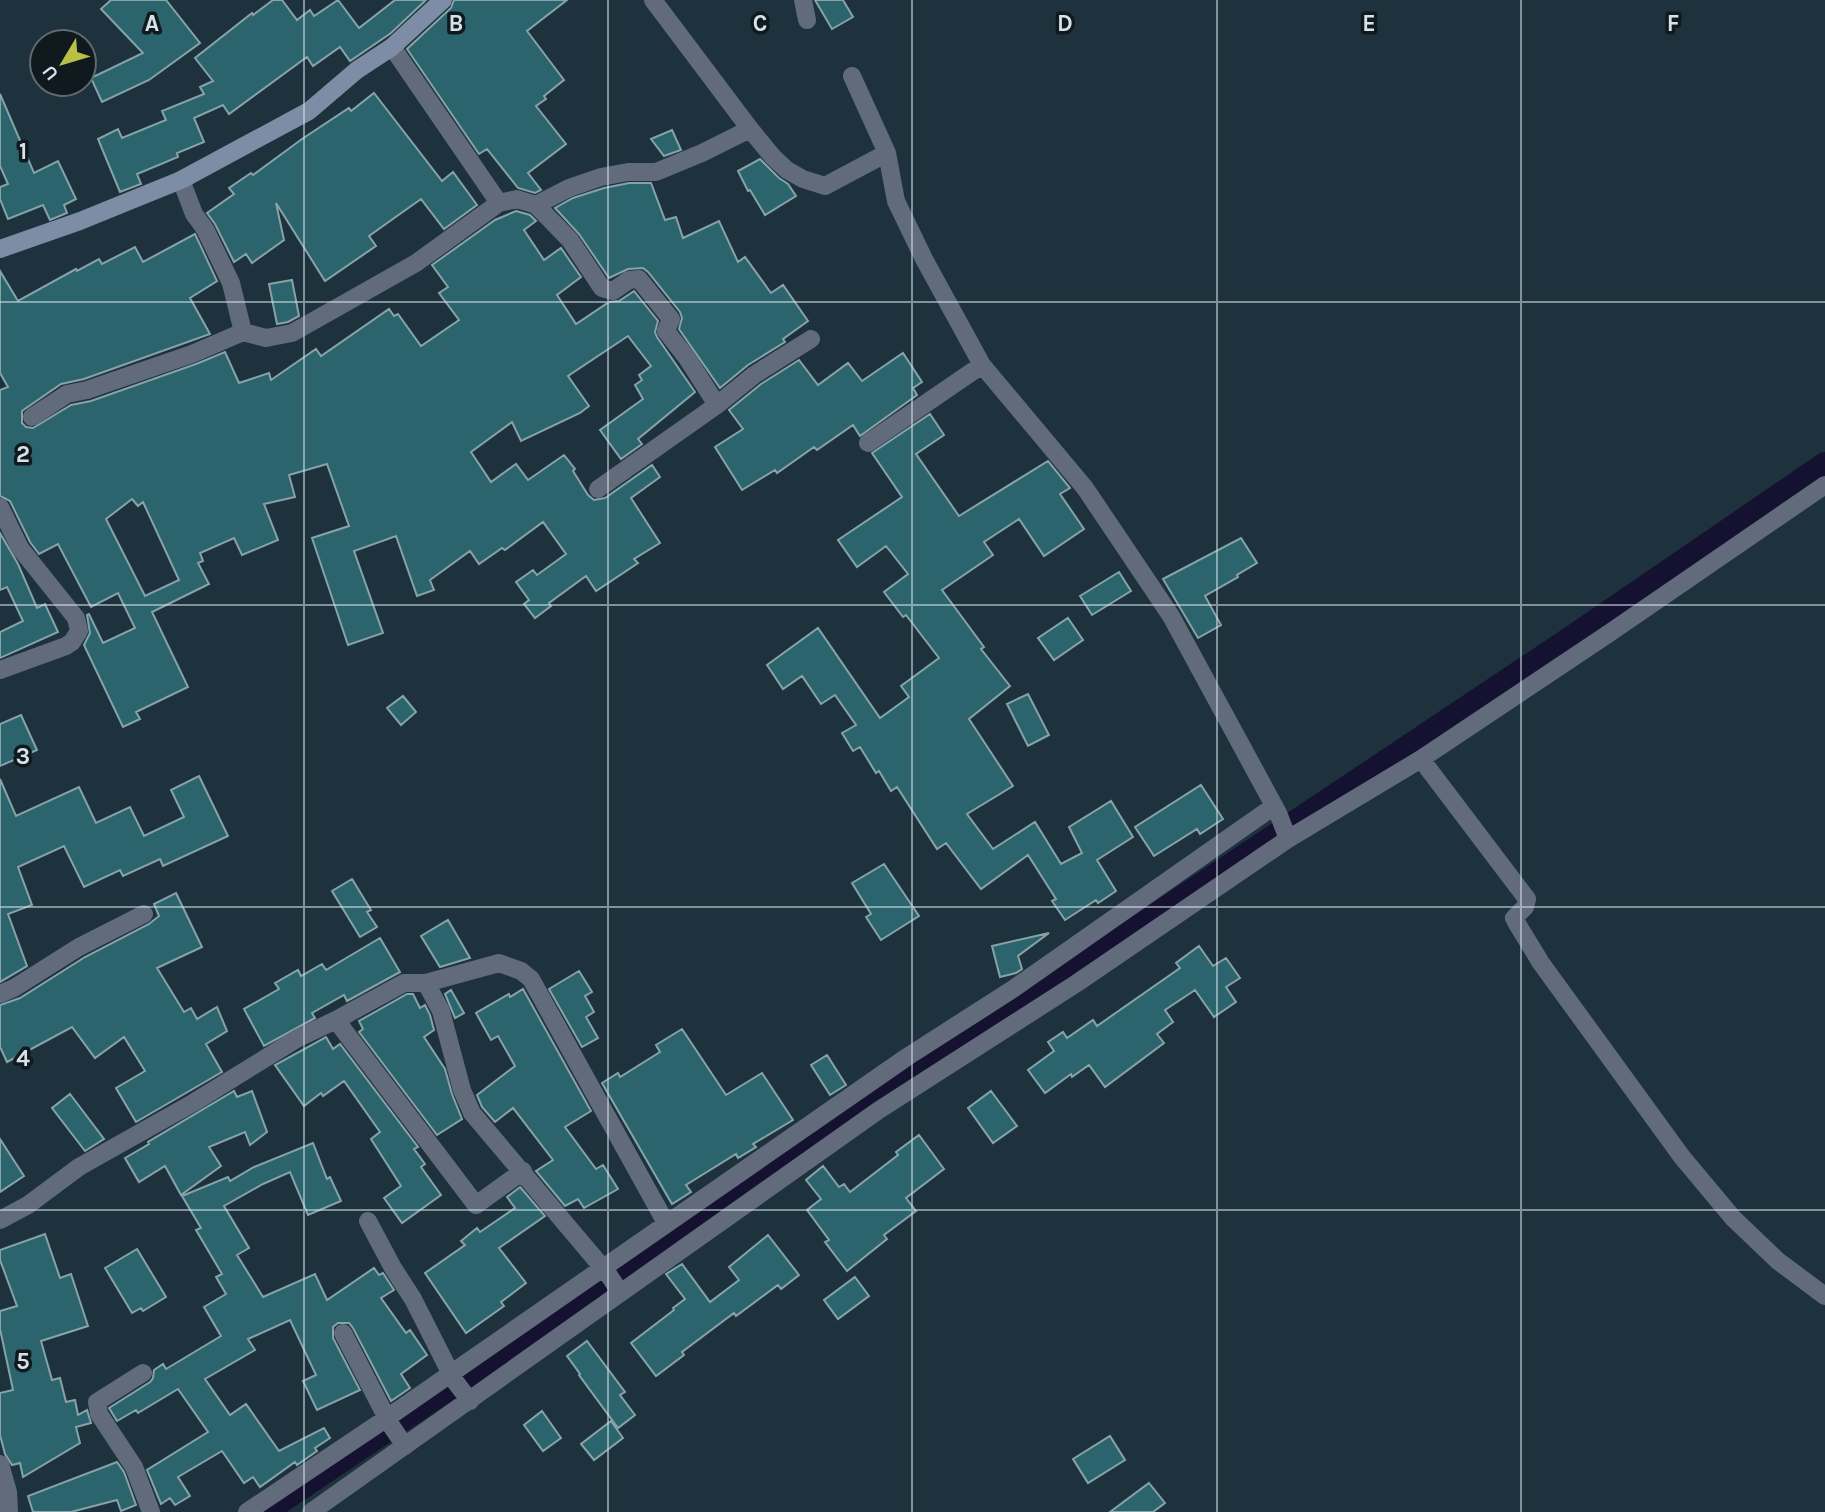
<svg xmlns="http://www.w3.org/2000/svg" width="1825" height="1512" font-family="Karla,sans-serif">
	<rect width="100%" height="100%" fill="#1e323d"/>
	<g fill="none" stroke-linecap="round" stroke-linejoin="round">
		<path stroke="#141131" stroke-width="24" d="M265,1512l192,-129 155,-99 201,-140 752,-502 260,-178"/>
	</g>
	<path fill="#2c646d" stroke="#86a3a8" stroke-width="2" fill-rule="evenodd" d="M111,0h55l34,43 -51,37 -47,22 -11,-24 52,-25 -42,-44z
		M273,0h9l15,20 13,-10 4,6 24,-16 21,28 36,-28h31l-35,33 -41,28 -10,-14 -27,19 -6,-9 -78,57 -6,-9 -29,13 10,24 -27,11 1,4 -41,17 4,10 -21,8 -22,-53 20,-10 4,9 44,-18 -4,-9 42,-17 -4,-7 13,-6 -18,-23 57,-45 1,2z
		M454,0h113l-40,31 37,49 -20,16 2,3 -10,7 30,38 -38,29 13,17 -6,3 -17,-5 -31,-39 -8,5 -72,-105 44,-41z
		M815,0h28l10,17 -21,12z
		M374,93l68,88 11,-9 24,33 -33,24 -23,-30 -52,37 7,10 -51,35 -49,-78 8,37 -32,23 -6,-9 -12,8 -19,-38 -8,-11 27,-19 -5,-6 22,-15 2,2 49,-36 47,-31 2,3z
		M0,94l34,79 24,-12 18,38 -12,6 3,8 -17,7 -7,-15 -35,14 -8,-20v-12l8,-3 -8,-18z
		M672,130l9,20 -17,6 -13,-17z
		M760,159l19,19 9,6 8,12 -31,19 -15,-25 -2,1 -10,-20z
		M629,183h22l14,37 11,-3 7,21 36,-17 19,41 7,-5 26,36 12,-8 25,36 -25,18 2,3 -37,23 -28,23 -41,-59 3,-11 -2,-6 -32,-40 -5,-4 -15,1 -19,9 -30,-44 -24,-26 18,-10 31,-10z
		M516,211l14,4 6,6 -12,9 20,30 17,-12 20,29 -24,18 19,29 33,-22 10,-1 15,-10 24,30 -3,11 2,5 38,55 -57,47 4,5 -21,15 -21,-29 43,-31 -8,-14 7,-5 -3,-5 12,-9 -23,-30 -60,40 21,30 -9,7 -59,28 -9,-19 -41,30 20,30 25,-18 12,16 36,-25 11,14 -2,2 15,24 6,5 11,-2 47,-33 8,12 -29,21 29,45 -26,16 4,4 -42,28 -10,-15 -37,27 2,3 -16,12 -11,-14 5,-4 -13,-18 17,-12 4,5 29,-21 -23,-32 -38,28 -3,-2 -23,16 -9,-13 -40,29 4,10 -17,6 -21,-60 -42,15 29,82 -35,12 -36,-107 37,-12 -22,-62 -38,11 6,22 -31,7 14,36 -36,15 -8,-17 -34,15 3,8 -5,2 11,21 -57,28 36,75 -52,25 4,7 -17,8 -39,-82 6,-12 -3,-18 2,-1 14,29 32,-15 -17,-35 -27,14 -33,-63 -19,10 -9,-12 -20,-41 -10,-5v-106l8,-3 -8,-14v-102l18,30 58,-32 1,2 22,-12 3,5 33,-17 8,15 52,-28 22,47 -27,17 20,36 -126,45 -23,5 -39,27v12l4,4 7,1 38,-23 20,-4 105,-37 29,-12 14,31 30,-10 2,7 45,-31 5,7 68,-47 5,7 4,-2 23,32 38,-26 -20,-27 9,-6 -16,-22 63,-45zM132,499l6,7 5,-4 36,78 -34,16 -39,-77z
		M292,280l7,36 -11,6 -11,2 -8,-40z
		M903,353l19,29 -9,6 4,7 -57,41 -7,-11 -36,25 -3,-3 -37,26 -2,-3 -33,20 -27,-43 28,-18 -14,-19 32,-26 38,-24 19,25 30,-22 14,18z
		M930,414l14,21 -28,19 43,62 89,-55 22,27 -10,6 24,35 -40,27 -25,-37 -35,23 9,13 -51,35 42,57 -3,2 29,37 -41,33 44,67 -46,28 26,35 42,-27 26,42 21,-11 -13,-26 42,-26 22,36 -36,23 19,31 -18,12 -2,-3 -31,20 -13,-19 4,-2 -28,-44 -47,34 -35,-46 -9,6 -40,-62 -6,4 -12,-20 -3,2 -16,-26 -7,4 -11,-18 14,-8 -21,-30 -14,9 -19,-28 -19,13 -16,-24 51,-37 62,90 29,-21 -8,-11 38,-28 -33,-43 -3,2 -19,-25 24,-18 -22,-28 -29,21 -19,-27 64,-43 -30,-44z
		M0,533l18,31 19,44 8,-4 13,28 -58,26v-26l23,-11 -16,-34 -7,3z
		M1241,538l16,25 -20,12 1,2 -33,19 16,29 -23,13 -35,-59z
		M1119,572l12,19 -39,24 -12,-19z
		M1068,618l15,22 -29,20 -16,-22z
		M1028,694l21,41 -21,11 -21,-42z
		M403,696l13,16 -15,13 -14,-17z
		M21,715l16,35 -37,16v-42z
		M199,776l29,60 -65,30 -3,-7 -37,17 -3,-6 -36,17 -20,-41 -46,21 14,38 -24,9 19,52 -27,16v-203l16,37 63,-29 17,36 34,-16 14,29 40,-19 -13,-27z
		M1201,785l22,34 -23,15 -3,-5 -43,27 -19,-29z
		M884,864l35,52 -38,24 -15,-23 5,-3 -19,-31z
		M352,879l19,31 -4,2 10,15 -17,10 -28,-46z
		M176,893l26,54 -45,21 27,44 7,-4 6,11 20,-12 10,24 -21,13 16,28 -86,50 -20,-34 29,-17 -21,-34 -29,21 -23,-31 -65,35 -7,-15v-42l20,-7 65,-41 64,-33 10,-8 -5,-12z
		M448,920l22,38 -30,9 -19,-31z
		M1049,933l-31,23 4,13 -6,4 -16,4 -8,-31z
		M380,938l20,34 -53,29 -3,-6 -32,18 3,5 -51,28 -20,-37 35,-20 -4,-6 23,-13 3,6 21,-12 4,6z
		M1199,946l14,20 13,-8 14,20 -14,9 10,15 -22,15 -19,-27 -30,20 8,12 -16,12 7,9 -59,44 -16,-22 -17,12 -1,-3 -26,19 -17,-23 26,-19 -6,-9 15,-10 4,6 26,-18 4,6 83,-58 -4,-5z
		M579,971l13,21 -7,4 9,16 -8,5 12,21 -16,9 -33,-58z
		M523,989l68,122 -26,16 31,42 7,-4 15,24 -34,19 -6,-9 -13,7 -29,-35 17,-11 -40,-52 -18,14 -13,-15 -5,-12 38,-29 -17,-30 -7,4 -15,-27 33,-19 1,3z
		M451,990l13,23 -9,5 -10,-24z
		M407,994h6l7,14 5,-3 5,10 4,15 -10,7 21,32 7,25 10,25 -25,16 -78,-103 4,-3 -4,-8z
		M682,1029l44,66 36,-22 31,47 -40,24 3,3 -18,11 -2,-4 -50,31 5,7 -19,12 -70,-121 16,-10 2,4 40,-25 -4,-7z
		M326,1037l7,12 7,-5 78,103 -4,2 11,15 -4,3 20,28 -39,28 -18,-25 17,-12 -30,-47 9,-7 -36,-51 -21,15 -2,-3 -17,13 -29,-41z
		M827,1055l19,30 -16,10 -19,-30z
		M234,1091l3,6 15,-6 15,41 -17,13 -5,-13 -36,15 12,19 -40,29 -16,-29 -26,16 -14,-24 24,-14 -1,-2z
		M991,1091l26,35 -24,17 -25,-35z
		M70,1094l34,45 -19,12 -33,-43z
		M919,1135l25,34 -38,29 10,13 -32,24 3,4 -40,32 -22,-29 4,-2 -22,-30 14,-11 -15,-19 17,-14 16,21 5,-3 6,8 48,-37 -2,-3z
		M0,1139l24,37 -24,16z
		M313,1143l14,36 3,-2 11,24 -33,14 -18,-43 -27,12 -39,22 25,42 -12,7 26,42 52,-23 12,26 47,-32 5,7 4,-2 11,17 -13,8 25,35 4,-3 17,25 -26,19 9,14 -19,13 -38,-73 -4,-5h-11l-5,4v11l27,52 -43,20 -14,-29 13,-6 -26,-55 -42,19 7,11 -50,29 25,36 16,-11 33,47 45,-23 6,10 -15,10 2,3 -20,14 -2,-3 -35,25 -7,-10 -9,6 -22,-32 -44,26 12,19 -15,9 -5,-7 -9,6 -14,-34 61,-38 -30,-43 -40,24 -2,-3 -19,11 -8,-13 41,-26 3,-4 1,-8 9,-6 3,5 55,-33 -17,-29 22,-13 -10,-17 6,-3 -26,-44 5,-2 -19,-32 46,-19 2,4 24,-14z
		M520,1187l25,29 -46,32 27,35 -25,19 3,4 -38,27 -41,-60 40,-28 -4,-4 16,-13 3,4 35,-24 -8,-11z
		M45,1234l15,44 11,-4 17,52 -47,15 11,39 8,-2 6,24 9,-2 3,15 9,-5 4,13 -15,4 4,16 -57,34 -3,-14 -8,2 -7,-11 -5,-19v-42l13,-3 -13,-61v-18l17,-5 -17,-46v-10z
		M768,1235l31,40 -18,14 -3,-4 -42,31 -2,-3 -52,39 2,3 -28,21 -25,-33 43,-33 -1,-2 12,-9 -19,-25 16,-10 28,38 29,-22 -10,-13z
		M137,1249l29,48 -23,14 -2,-3 -9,5 -27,-45z
		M855,1277l14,19 -31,23 -14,-19z
		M587,1341l38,51 -5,3 15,20 -17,13 -39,-53 1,-1 -13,-18z
		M542,1411l19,27 -18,13 -19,-26z
		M611,1421l12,17 -29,22 -13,-16z
		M1110,1436l15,24 -37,23 -15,-24z
		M117,1462l7,10 12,33 -15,6 -4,-11 -46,12h-38l-5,-16z
		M1149,1483l16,20 -12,9h-43z"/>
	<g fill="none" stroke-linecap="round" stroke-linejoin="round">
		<path stroke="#616b7b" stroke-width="18" d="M653,0l97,129 23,28 14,13 16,9 22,7 62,-33
			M803,0l4,20
			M392,47l107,156
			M852,76l35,77 9,48 28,58 58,106 103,123 86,128 107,197 10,26
			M536,205l34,35 32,48 11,3 16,-11 10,-1 32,40 -5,12 21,27 30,47 37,-30 57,-36
			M243,332l23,6 26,-5 124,-70 83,-60 18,-4 19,6 33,-17 32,-11 27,-5h28l46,-19 48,-24
			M32,417l35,-23 20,-4 105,-36 51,-22 -12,-49 -26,-54 -11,-15 -13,-34
			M868,443l114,-78
			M598,489l119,-84
			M0,507l20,41 56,70 3,13 -7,11 -6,4 -66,24
			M1421,759l106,140 -2,8 -11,11 2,4 25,41 141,194 51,61 45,43 47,35
			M426,983l15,28 21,79 10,23 136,161 12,18
			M0,994l14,-6 65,-41 65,-33
			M336,1020l140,185 47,-34
			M0,1220l28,-15 51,-38 114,-64 105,-65 38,-18 68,-37h22l73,-20 22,8 10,8 135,244
			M368,1221l25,47 20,31 41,81 16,21
			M343,1333l47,91 15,22
			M143,1373l-46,29 2,12 35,53 17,45
			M0,1464l8,28 1,20
			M247,1512l140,-94 520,-361 106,-68 261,-183
			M311,1512l568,-402 198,-127 211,-144 133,-80 187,-125 217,-149"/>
		<path stroke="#7d8da5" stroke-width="18" d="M0,249l80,-28 101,-41 128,-69 48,-41 35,-23 51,-47"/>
	</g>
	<path fill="none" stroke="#d6e2e9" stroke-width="2" stroke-opacity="0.55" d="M304,0v1512M608,0v1512M912,0v1512M1217,0v1512M1521,0v1512M0,302h1825M0,605h1825M0,907h1825M0,1210h1825"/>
	<g font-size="23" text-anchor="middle" font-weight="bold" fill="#d6e2e9" stroke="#10191e" stroke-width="7" stroke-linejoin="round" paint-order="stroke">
		<text x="152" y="31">A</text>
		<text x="456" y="31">B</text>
		<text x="760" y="31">C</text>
		<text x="1065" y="31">D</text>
		<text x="1369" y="31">E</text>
		<text x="1673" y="31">F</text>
		<text x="23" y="159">1</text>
		<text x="23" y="462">2</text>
		<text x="23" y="764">3</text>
		<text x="23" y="1066">4</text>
		<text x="23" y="1369">5</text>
	</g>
	<g transform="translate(63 63) rotate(232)"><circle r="33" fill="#10191e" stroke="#5f696f" stroke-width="2"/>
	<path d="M0-5L12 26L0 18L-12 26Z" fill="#b9c046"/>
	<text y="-10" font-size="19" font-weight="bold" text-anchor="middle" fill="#d6e2e9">U</text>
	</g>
</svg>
